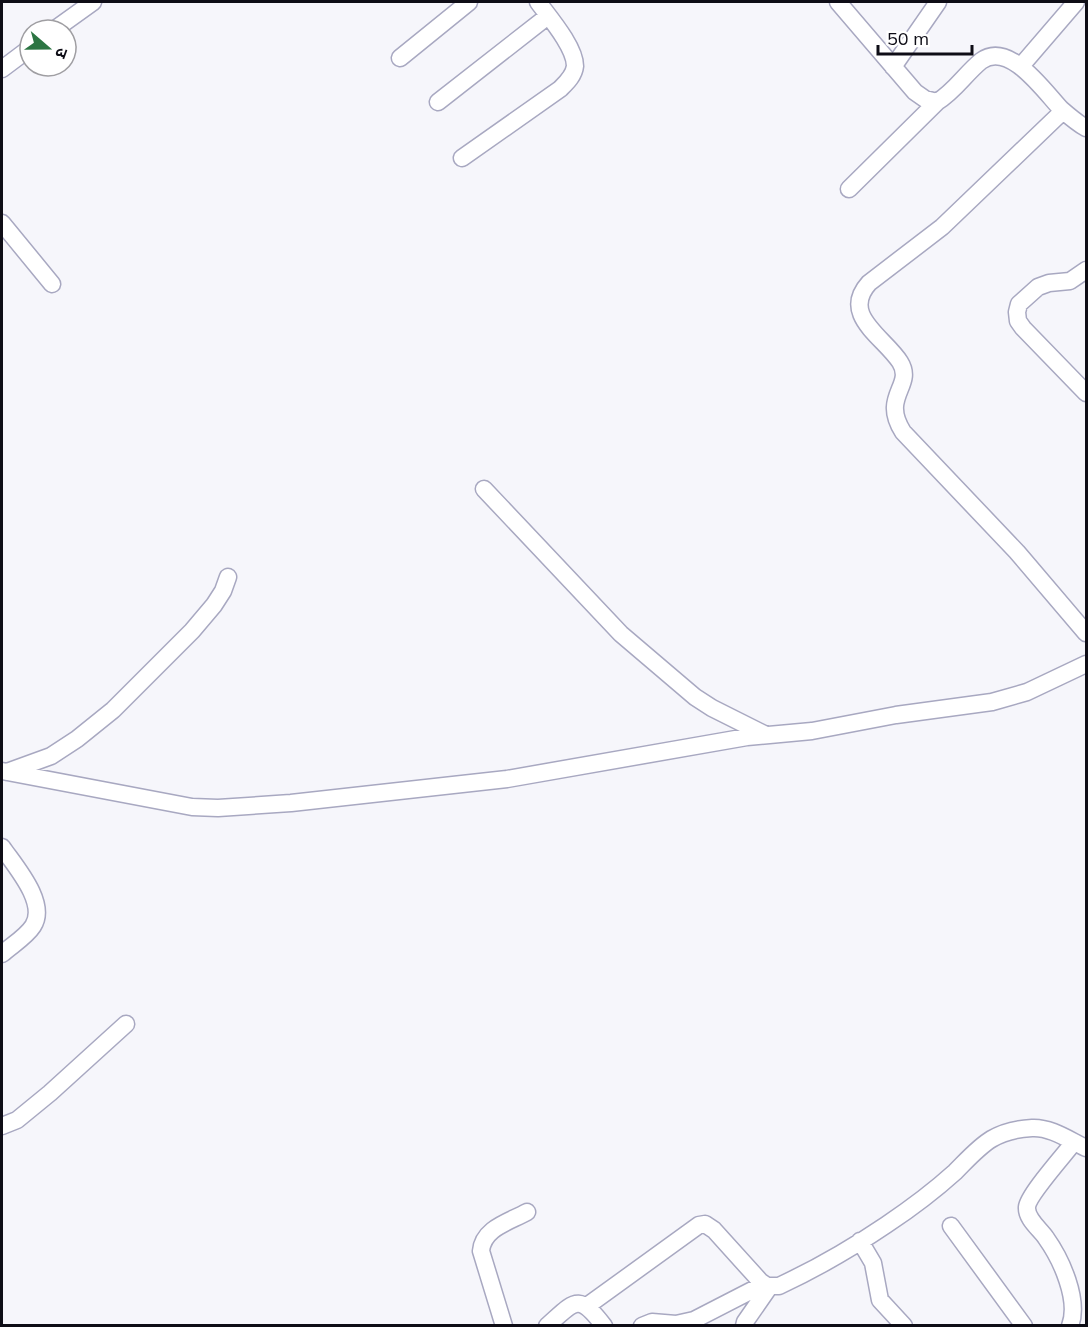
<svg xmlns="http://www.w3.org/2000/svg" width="1088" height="1327" font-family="Mulish,'Noto Sans Devanagari',sans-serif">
	<rect width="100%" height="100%" fill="#f6f6fb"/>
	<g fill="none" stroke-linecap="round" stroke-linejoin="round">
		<defs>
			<path id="minor" d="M838,2l77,90 10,7 12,3c18,-11 28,-28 44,-41 28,-21 63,30 80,48 8,7 16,14 25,19
				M54,30l39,-28
				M400,58l69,-56
				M1021,66l55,-64
				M893,67l45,-65
				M2,69l28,-21
				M438,102l110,-86
				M1063,111l-121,116 -73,56c-29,32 15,54 31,79 15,24 -20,34 3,70l114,120 69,81
				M462,158l98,-69c6,-6 14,-13 15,-23 0,-19 -26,-49 -37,-64
				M849,189l88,-87
				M2,223l50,61
				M1086,270l-16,11 -21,2 -11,4 -19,17 -2,8 1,9 5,7 63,65
				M484,489l137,145 74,63 17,11 54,27
				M2,771l190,36 26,1 73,-5 216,-24 240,-42 65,-6 84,-16 96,-13 35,-10 59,-28
				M7,772l44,-16 26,-17 36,-29 79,-79 22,-26 9,-14 5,-14
				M2,847c13,19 46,56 31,79 -7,11 -21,19 -31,28
				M2,1126l15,-6 33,-27 76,-69
				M951,1226l73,100
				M860,1241l13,22 7,37 24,26
				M587,1306l112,-81 6,-1 9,6 47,52 6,4h12c34,-16 76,-40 107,-61 24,-16 48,-34 69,-53 25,-25 37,-42 77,-44 19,-1 37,12 54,20
				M504,1326l-23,-75c2,-23 28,-29 46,-39
				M547,1326c28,-25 31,-34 57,0
				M642,1326l10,-4 24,2 18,-4 70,-36
				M744,1326l1,-4 25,-36
				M1070,1326c10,-26 -9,-67 -24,-88 -6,-9 -20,-19 -19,-31 1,-12 38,-53 47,-65"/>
		</defs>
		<use href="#minor" stroke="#a8a8c1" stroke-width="19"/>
		<use href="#minor" stroke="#fff" stroke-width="16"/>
	</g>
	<rect width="1088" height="1327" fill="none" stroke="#0e0d16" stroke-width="6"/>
	<g transform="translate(48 48) rotate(110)"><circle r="28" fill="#ffffff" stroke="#9f9ea2" stroke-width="1.5"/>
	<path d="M0-4.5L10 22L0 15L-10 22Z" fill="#2c7543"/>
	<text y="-9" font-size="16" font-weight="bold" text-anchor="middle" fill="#0e0d16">उ</text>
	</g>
	<path d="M878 45v9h94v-9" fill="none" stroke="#0e0d16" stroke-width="3"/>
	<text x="887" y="45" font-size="18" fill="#0e0d16" stroke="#ffffff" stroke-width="4.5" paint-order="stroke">50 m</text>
</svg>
